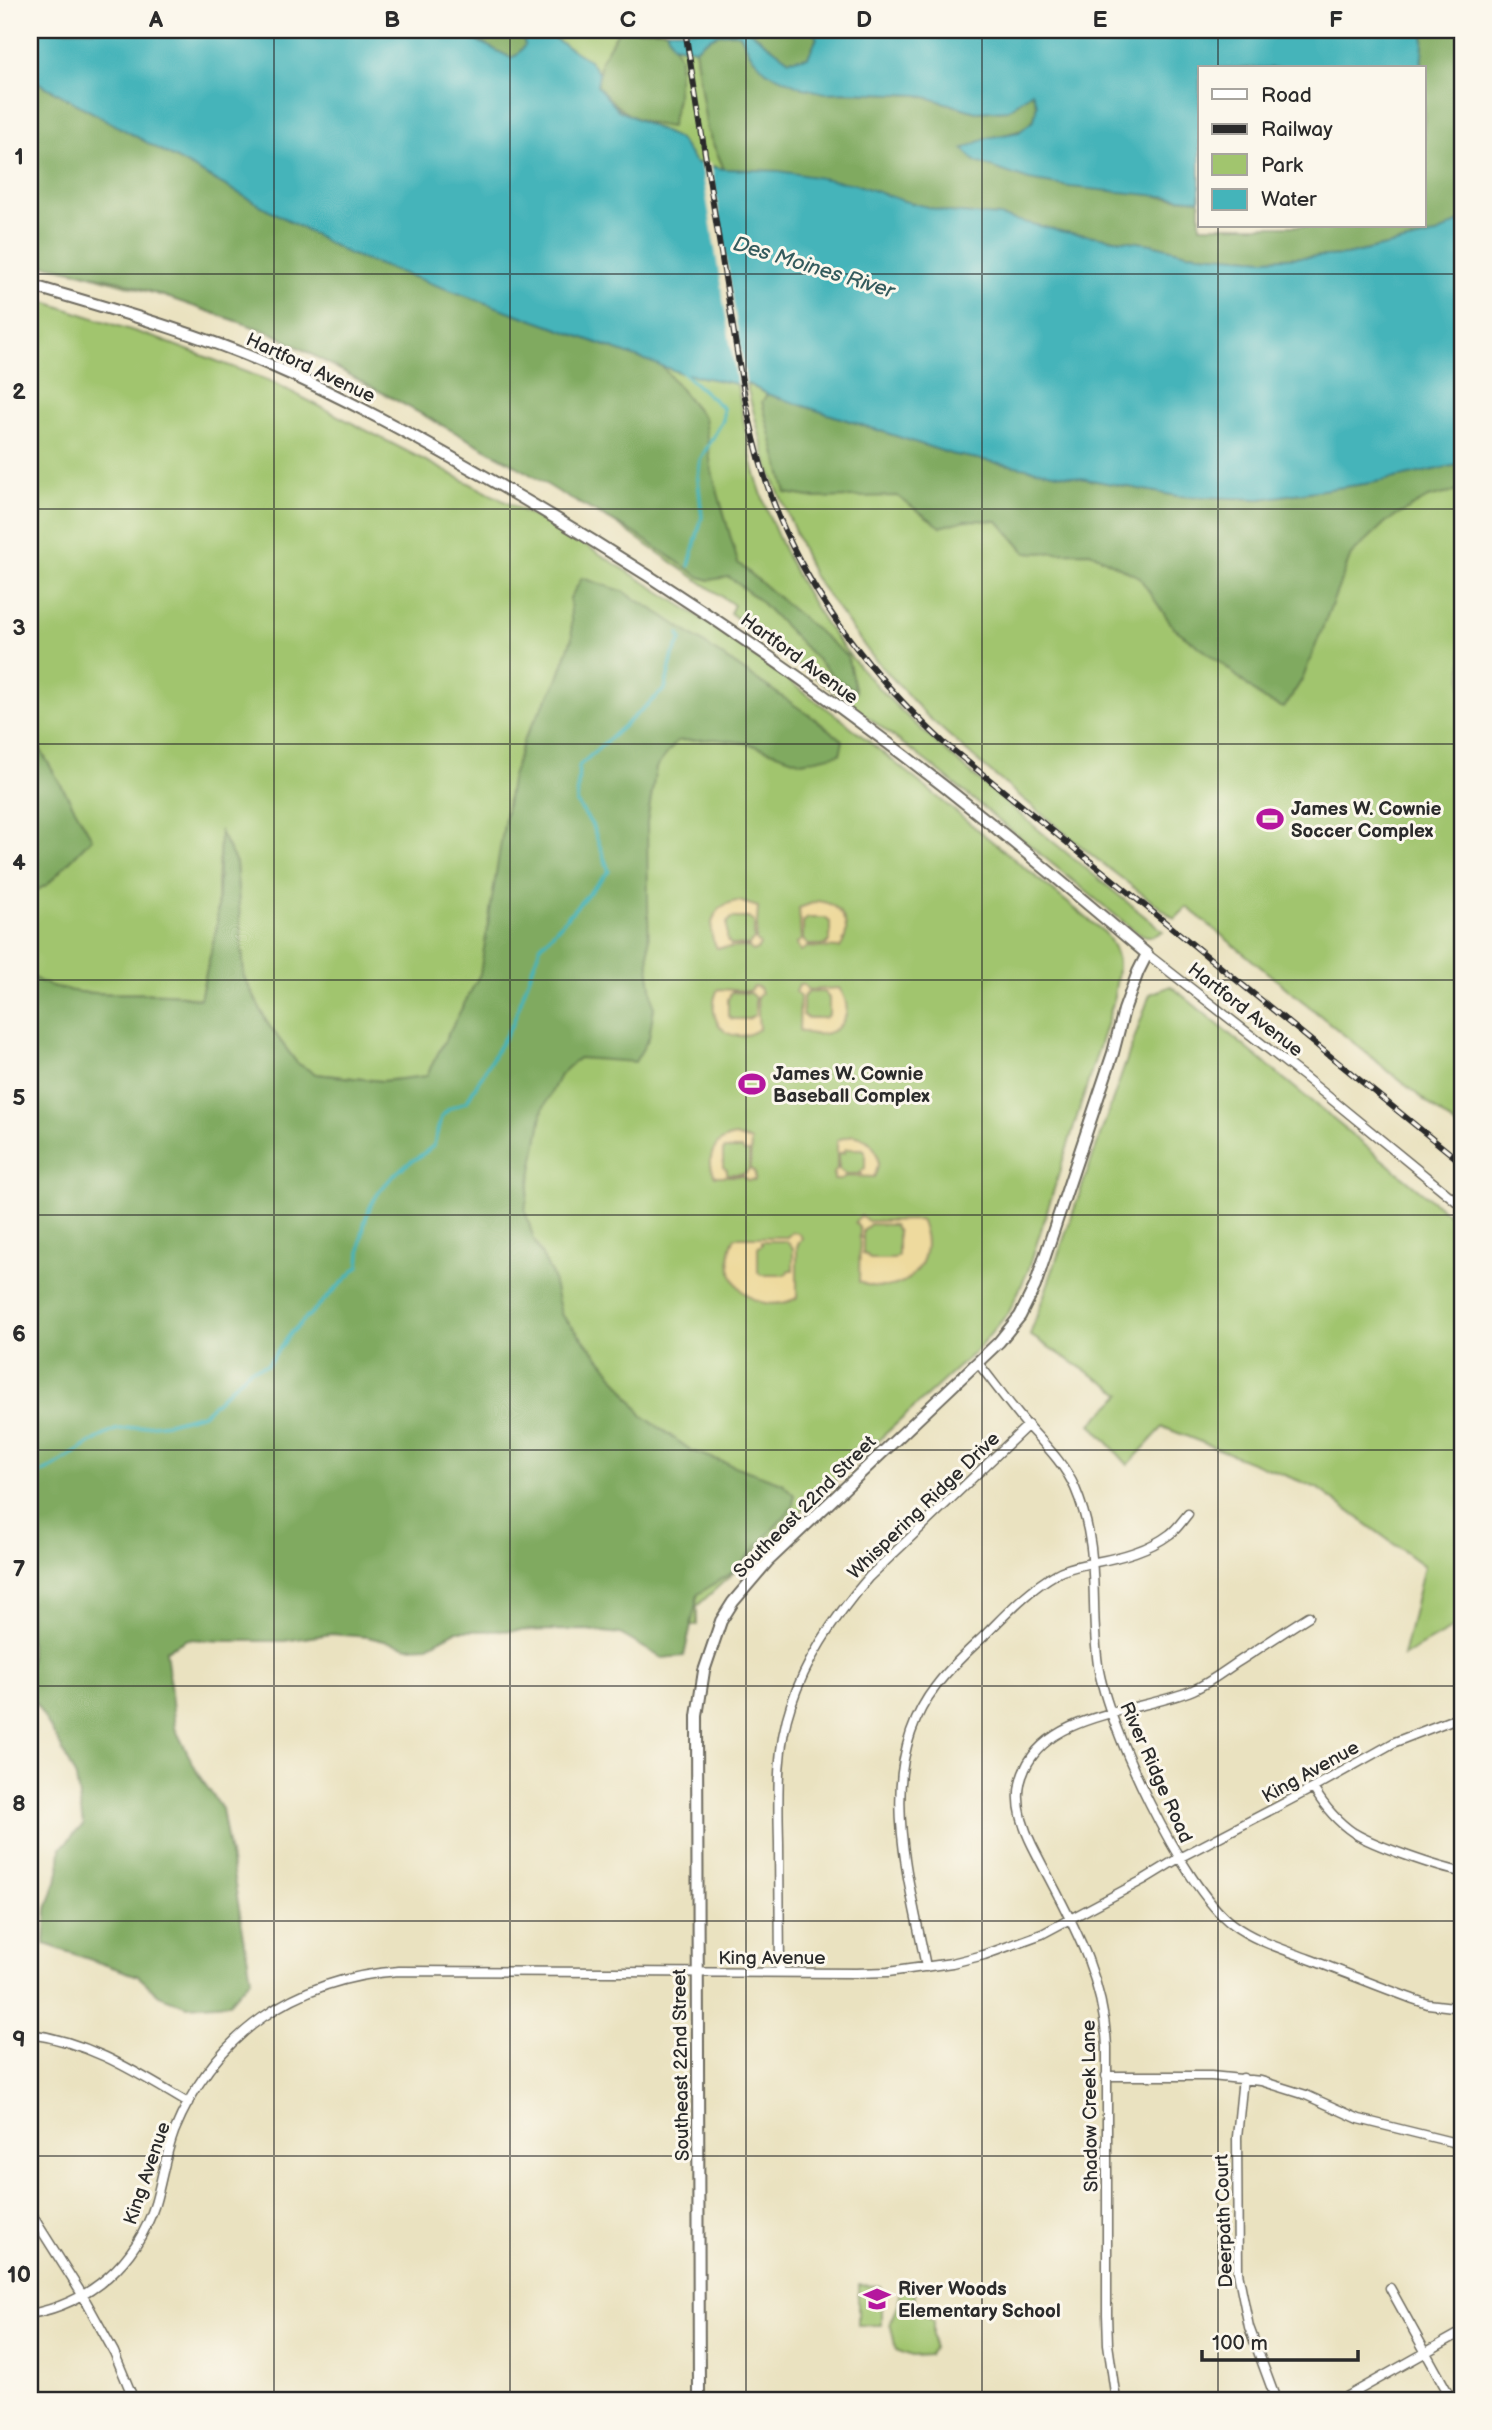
<svg xmlns="http://www.w3.org/2000/svg" width="1492" height="2430" font-family="'Balsamiq Sans',sans-serif">
	<rect width="100%" height="100%" fill="#fbf7ec"/>
	<filter id="ink" filterUnits="userSpaceOnUse"><feTurbulence type="fractalNoise" baseFrequency=".0143" numOctaves="2"/><feDisplacementMap in="SourceGraphic" scale="14" xChannelSelector="R" yChannelSelector="G"/><feConvolveMatrix kernelMatrix="1 2 1 2 8 2 1 2 1" color-interpolation-filters="sRGB"/></filter>
	<filter id="wash" filterUnits="userSpaceOnUse"><feTurbulence type="fractalNoise" baseFrequency=".00686" numOctaves="4" result="noise"/><feDisplacementMap in="SourceGraphic" scale="28" xChannelSelector="R" yChannelSelector="G"/><feGaussianBlur stdDeviation="1.57" result="paint"/><feColorMatrix in="noise" values="0 0 0 0 0 0 0 0 0 0 0 0 0 0 0 0 0 1.4 0 .05"/><feComposite in="paint" operator="in"/></filter>
	<g filter="url(#wash)">
		<rect width="100%" height="100%" fill="#eae2c0"/>
		<path fill="#a1c56e" stroke="#66784c" stroke-width="2" d="M456,30h208l12,75 4,-48 -7,-12 22,4 12,81 17,39 -29,-7 -16,-23 -149,-71z
			M30,78l319,176 332,119 56,11c6,30 10,60 18,89 12,43 32,87 55,126 42,72 106,127 169,181 60,51 122,101 184,151 -13,9 -20,5 -32,-3l-200,-163 -201,-152 4,-8 -223,-154 -225,-120 -256,-73z
			M30,297l131,43 111,42 296,152 127,80 145,104 265,215c20,27 12,39 8,70l-85,268 -19,41 -32,38 -280,256v19l-469,-1 176,-532 20,-15 -42,4 -66,-7 -19,-11 -29,-39 -24,-47 -8,-114 -15,-29 -4,46v46l-17,73c-11,-2 -22,-5 -32,-5 -45,-3 -99,7 -138,-18v-82l18,-10 -12,-141 -6,-4z
			M746,383l21,11 493,105 202,-35v667l-275,-224 -12,12 -76,-58 -111,-91 -61,-54 -56,-61 -58,-80 -45,-108z
			M1171,986l291,239v398l-59,33 21,-90 -107,-78 -154,-61 -35,38 -37,-41 31,-30 -92,-59 120,-341z
			M900,2284h15v21l18,16v27l-4,7 -17,1 -16,-6 -6,-28 8,-18z
			M858,2285l23,1v39h-23z"/>
		<path fill="#80aa61" stroke="#566a46" stroke-width="2" d="M456,30h65l4,15 -8,10 -6,3z
			M619,30h47l14,27 -3,40 -6,30c-37,-5 -49,-13 -74,-41l4,-26z
			M748,30h65l4,7 -9,20 -19,3z
			M1424,30h38v190l-27,15 -89,20 -82,4 -77,-6 -36,-9 -87,-12 -65,-16 -52,-4 -168,-41 -55,-2 -17,-39 -12,-81c14,-12 26,-19 45,-15l11,21 74,38 24,-1 70,3 57,17 32,-2 24,-18c17,37 -18,41 -45,46l174,59 39,3v26h224v-158h-3z
			M30,78l319,176 313,112 42,52 8,54 26,91 109,93 9,35 -21,-13 -75,-77 -31,-24 -20,3 -9,-3 -65,-44 -68,-36 -57,-35 -236,-128 -154,-53 -90,-19z
			M767,394l184,60 226,42 83,3 111,-16 91,-19v26l-34,8 -42,24 -35,33 -48,123 -19,30 -20,-8 -39,-34 -51,-38 -35,-51 -49,-25 -64,1 -28,-32 -32,-1 -25,7 -44,-31 -82,2 -29,-5 -24,-91z
			M582,578l40,13 40,24 153,104 28,22 -3,13 -38,8 -55,-19 -32,-4 -38,2 -21,27 -9,54 2,151 5,35 -5,30 -14,24 -57,-4 -18,17 -17,34 -18,101 9,30 18,35 9,39 43,49 39,53 49,35 90,32 12,12 -1,12 -57,63 -38,24 -14,62 -22,2 -42,-24 -34,-4 -130,1 -28,15 -20,1 -40,-10 -37,-3 -47,7h-62l-34,-2 -22,11 9,78 23,46 24,35 29,169 -22,25 -42,3 -28,-11 -21,-19 -93,-32 2,-35 12,-37 2,-24 22,-23 -7,-47 -18,-37 -28,-47v-718c39,25 93,15 138,18 10,0 21,4 32,5l17,-73 3,-94 16,31 8,114 24,47 29,39 19,11 66,7 44,-5 54,-102 31,-194 13,-41 33,-58 15,-43 -2,-40z
			M30,739l6,3 56,96 -44,46 -18,10z"/>
		<path fill="#eeda9e" stroke="#8c8264" stroke-width="2" fill-rule="evenodd" d="M739,901l19,6 -2,33 4,5 -3,5 -5,1 -3,-4 -32,1c-13,-20 -3,-45 22,-47zM732,918h16l6,4v17l-5,6h-18l-4,-6v-16z
			M818,901c24,3 36,26 22,47l-32,-1 -7,4 -5,-7 5,-4 -2,-32zM808,918h17l5,4v18l-4,5h-18l-5,-5v-18z
			M799,985h5l4,5 31,-2c22,31 -8,57 -40,42l1,-33 -4,-5zM808,992h16l5,6v16l-4,4h-17l-5,-3v-18z
			M754,986l5,1 2,6 -4,5 2,31c-30,21 -56,-10 -41,-40l31,2zM732,992l18,1 5,5v17l-7,4h-16l-4,-4v-16z
			M853,1135c22,4 31,23 21,42l-29,-1 -4,4h-7v-7l3,-4v-29zM846,1149h16l3,3v16l-4,3v3h-16l-6,-5v-16h5z
			M735,1136l16,5 -1,27 5,5v7h-8l-4,-4h-28c-10,-18 -1,-37 20,-40zM725,1149h17l2,3h5v17l-5,5h-17v-4l-4,-3v-16z
			M861,1216l7,5 52,-1c21,43 -18,81 -61,62l1,-53 -5,-7zM870,1224l23,1 5,7v23l-4,4h-24l-3,-4 -4,-1v-23z
			M792,1232l6,1 4,5 -5,8v52c-42,21 -83,-19 -62,-61h52zM762,1241h24l7,7v22h-4l-4,5h-24l-3,-3v-25l4,-2z"/>
		<path fill="#44b4ba" stroke="#387072" stroke-width="2" d="M30,30h426l55,28 6,-3 8,-10 -4,-15h28l6,9 34,21 10,14 -2,12 21,24 61,29 16,23 8,3 21,4 55,2 36,6 40,7 49,17 43,11 52,4 65,16 87,12 36,9 77,6 82,-4 89,-20 27,-15v244l-91,19 -111,16 -83,-3 -226,-42 -184,-60 -21,-11 -9,1 -56,-11 -332,-119 -319,-176z
			M666,30h82l41,30 19,-3 9,-19 -4,-8h611l-3,38h-221v132l-130,-13 -41,-7 -53,-18 -13,-13 24,-11 32,-6 15,-12 3,-16 -5,-12 -24,18 -32,2 -57,-17 -70,-3 -24,1 -22,-5 -36,-16 -16,-17 -11,-21c-19,-4 -31,3 -45,15l-22,-4z"/>
		<path fill="#eae2c0" d="M705,162l6,1 35,220 -9,1 -36,-221z"/>
		<g fill="none" stroke-linecap="round" stroke-linejoin="round">
			<path stroke="#44b4ba" stroke-width="3.5" d="M681,371l42,37v12l-23,40 -2,19 4,38 -13,49
				M30,1478l23,-11 44,-28 18,-9 53,-7 35,-9 48,-45 16,-4 25,-33 67,-66c3,-45 7,-67 43,-98 10,-8 22,-13 32,-23l7,-28 8,-8 18,-8 46,-78 27,-76 69,-76 -17,-46 -15,-22 2,-37 86,-77 8,-34 8,-15 -2,-6"/>
		</g>
	</g>
	<g filter="url(#ink)">
		<g fill="none" stroke-linecap="round" stroke-linejoin="round">
			<defs>
				<path id="street" d="M1147,954l156,122 159,130
					M978,1363c16,20 32,42 49,62 17,19 37,38 48,63 27,63 14,113 23,177 9,61 85,223 134,259 23,17 51,25 77,35 34,13 69,27 104,40l15,5 34,4
					M1313,1788c11,18 23,33 41,45 19,12 85,35 108,39
					M926,1967c-17,-90 -53,-200 10,-281 14,-19 31,-34 48,-50 22,-22 45,-47 72,-62 12,-7 27,-9 40,-12 26,-5 53,-12 74,-28 7,-5 12,-13 18,-20
					M780,1972c0,-43 -1,-86 -1,-129 -1,-46 -3,-94 12,-138 16,-48 45,-90 78,-128l159,-152
					M30,2034c60,8 107,39 158,69
					M1106,2076h105l50,5 45,14 53,24 93,23 10,6
					M1243,2078l-6,59 1,135 11,55 27,73
					M30,2212l53,84 31,56 20,48
					M1390,2288l62,112
					M30,2314c60,-11 106,-51 125,-110 7,-24 10,-48 19,-72 40,-98 121,-154 225,-161l457,2 32,-1 64,-9 32,-8 58,-21 101,-54 36,-22 134,-70 82,-46 67,-26
					M1116,2400l-8,-56 -1,-30v-267c-4,-79 -41,-134 -75,-202 -12,-24 -19,-51 -7,-76 25,-57 117,-57 168,-79 16,-7 30,-18 45,-28 23,-15 47,-31 71,-46
					M1341,2400l121,-68"/>
				<path id="secondary" d="M30,285c80,24 161,46 238,79 74,32 146,72 216,112 178,102 347,218 506,347 53,43 105,87 157,131l-9,18 -14,38 -11,43 -78,233 -15,30 -21,26 -231,219 -35,41 -12,19 -17,50 -7,45 2,684"/>
			</defs>
			<use href="#street" stroke="#6e6b5f" stroke-width="11"/>
			<use href="#secondary" stroke="#6e6b5f" stroke-width="14"/>
			<use href="#street" stroke="#fff" stroke-width="8"/>
			<use href="#secondary" stroke="#fff" stroke-width="10"/>
			<defs>
				<path id="rail" d="M685,30c15,89 28,177 43,266 12,75 22,150 51,221 37,88 95,161 164,225l519,421"/>
			</defs>
			<use href="#rail" stroke="#2b2b2b" stroke-width="6"/>
			<use href="#rail" stroke="#fbf7ec" stroke-width="3.5" stroke-dasharray="10" stroke-linecap="butt"/>
		</g>
	</g>
	<path fill="none" stroke="#2b2b2b" stroke-width="2" stroke-opacity="0.55" d="M274,30v2370M510,30v2370M746,30v2370M982,30v2370M1218,30v38M1218,226v2174M30,274h1432M30,509h1432M30,744h1432M30,980h1432M30,1215h1432M30,1450h1432M30,1686h1432M30,1921h1432M30,2156h1432"/>
	<defs>
		<symbol id="stadium-bare" viewBox="-9 -9 18 18"><path d="M0-5a6.5 5 0 1 0 0 10a6.5 5 0 1 0 0-10ZM-3.5-1.8h7v3.6h-7Z" fill="#b5179e" stroke="#fbf7ec" stroke-width="2.5" paint-order="stroke"/></symbol>
		<symbol id="school-bare" viewBox="-9 -9 18 18"><path d="M0-5L7-2L0 1L-7-2ZM-4 1L0 2.5L4 1V4Q0 6-4 4Z" fill="#b5179e" stroke="#fbf7ec" stroke-width="2.5" paint-order="stroke"/></symbol>
	</defs>
	<g fill-rule="evenodd">
		<use href="#stadium-bare" x="1251" y="800" width="38" height="38"/>
		<use href="#stadium-bare" x="733" y="1065" width="38" height="38"/>
		<use href="#school-bare" x="858" y="2280" width="38" height="38"/>
	</g>
	<g text-anchor="middle" stroke-width="6" stroke-linejoin="round" paint-order="stroke">
		<g font-size="19" fill="#2b2b2b" stroke="#fbf7ec">
			<text transform="translate(311 367) rotate(25)" y="7">Hartford Avenue</text>
			<text transform="translate(800 658) rotate(36)" y="7">Hartford Avenue</text>
			<text transform="translate(1246 1009) rotate(38)" y="7">Hartford Avenue</text>
			<text transform="translate(923 1505) rotate(-44)" y="7">Whispering Ridge Drive</text>
			<text transform="translate(804 1506) rotate(-45)" y="7">Southeast 22nd Street</text>
			<text transform="translate(1310 1771) rotate(-29)" y="7">King Avenue</text>
			<text transform="translate(1157 1772) rotate(66)" y="7">River Ridge Road</text>
			<text x="772" y="1964">King Avenue</text>
			<text transform="translate(680 2065) rotate(-91)" y="7">Southeast 22nd Street</text>
			<text transform="translate(1089 2106) rotate(-91)" y="7">Shadow Creek Lane</text>
			<text transform="translate(146 2173) rotate(-71)" y="7">King Avenue</text>
			<text transform="translate(1223 2221) rotate(-92)" y="7">Deerpath Court</text>
		</g>
		<g font-size="19" font-weight="bold" fill="#2b2b2b" stroke="#fbf7ec" text-anchor="start">
			<text x="1291" y="815">James W. Cownie<tspan x="1291" dy="22">Soccer Complex</tspan></text>
			<text x="773" y="1080">James W. Cownie<tspan x="773" dy="22">Baseball Complex</tspan></text>
			<text x="898" y="2295">River Woods<tspan x="898" dy="22">Elementary School</tspan></text>
		</g>
		<g font-size="21" font-style="italic" fill="#345b5d" stroke="#fbf7ec">
			<text transform="translate(814 267) rotate(17)" y="7">Des Moines River</text>
		</g>
	</g>
	<rect width="1492" height="2430" fill="none" stroke="#fbf7ec" stroke-width="77"/>
	<rect x="1198" y="66" width="228" height="161" fill="#fbf7ec" stroke="#a8a59f" stroke-width="2"/>
	<rect x="1212" y="89" width="35" height="10" fill="#ffffff" stroke="#a8a59f" stroke-width="2"/>
	<text x="1261" y="102" font-size="21" fill="#2b2b2b">Road</text>
	<rect x="1212" y="124" width="35" height="10" fill="#2b2b2b" stroke="#a8a59f" stroke-width="2"/>
	<text x="1261" y="136" font-size="21" fill="#2b2b2b">Railway</text>
	<rect x="1212" y="154" width="35" height="21" fill="#a1c56e" stroke="#a8a59f" stroke-width="2"/>
	<text x="1261" y="172" font-size="21" fill="#2b2b2b">Park</text>
	<rect x="1212" y="189" width="35" height="21" fill="#44b4ba" stroke="#a8a59f" stroke-width="2"/>
	<text x="1261" y="206" font-size="21" fill="#2b2b2b">Water</text>
	<path d="M1202 2350v10h156v-10" fill="none" stroke="#2b2b2b" stroke-width="3.5"/>
	<text x="1212" y="2350" font-size="21" fill="#2b2b2b" stroke="#fbf7ec" stroke-width="5" paint-order="stroke">100 m</text>
	<rect x="38" y="38" width="1416" height="2354" fill="none" stroke="#2b2b2b" stroke-width="2.5"/>
	<g font-size="23" text-anchor="middle" font-weight="bold" fill="#2b2b2b">
		<text x="156" y="27">A</text>
		<text x="392" y="27">B</text>
		<text x="628" y="27">C</text>
		<text x="864" y="27">D</text>
		<text x="1100" y="27">E</text>
		<text x="1336" y="27">F</text>
		<text x="19" y="164">1</text>
		<text x="19" y="399">2</text>
		<text x="19" y="635">3</text>
		<text x="19" y="870">4</text>
		<text x="19" y="1105">5</text>
		<text x="19" y="1341">6</text>
		<text x="19" y="1576">7</text>
		<text x="19" y="1811">8</text>
		<text x="19" y="2047">9</text>
		<text x="19" y="2282">10</text>
	</g>
</svg>
